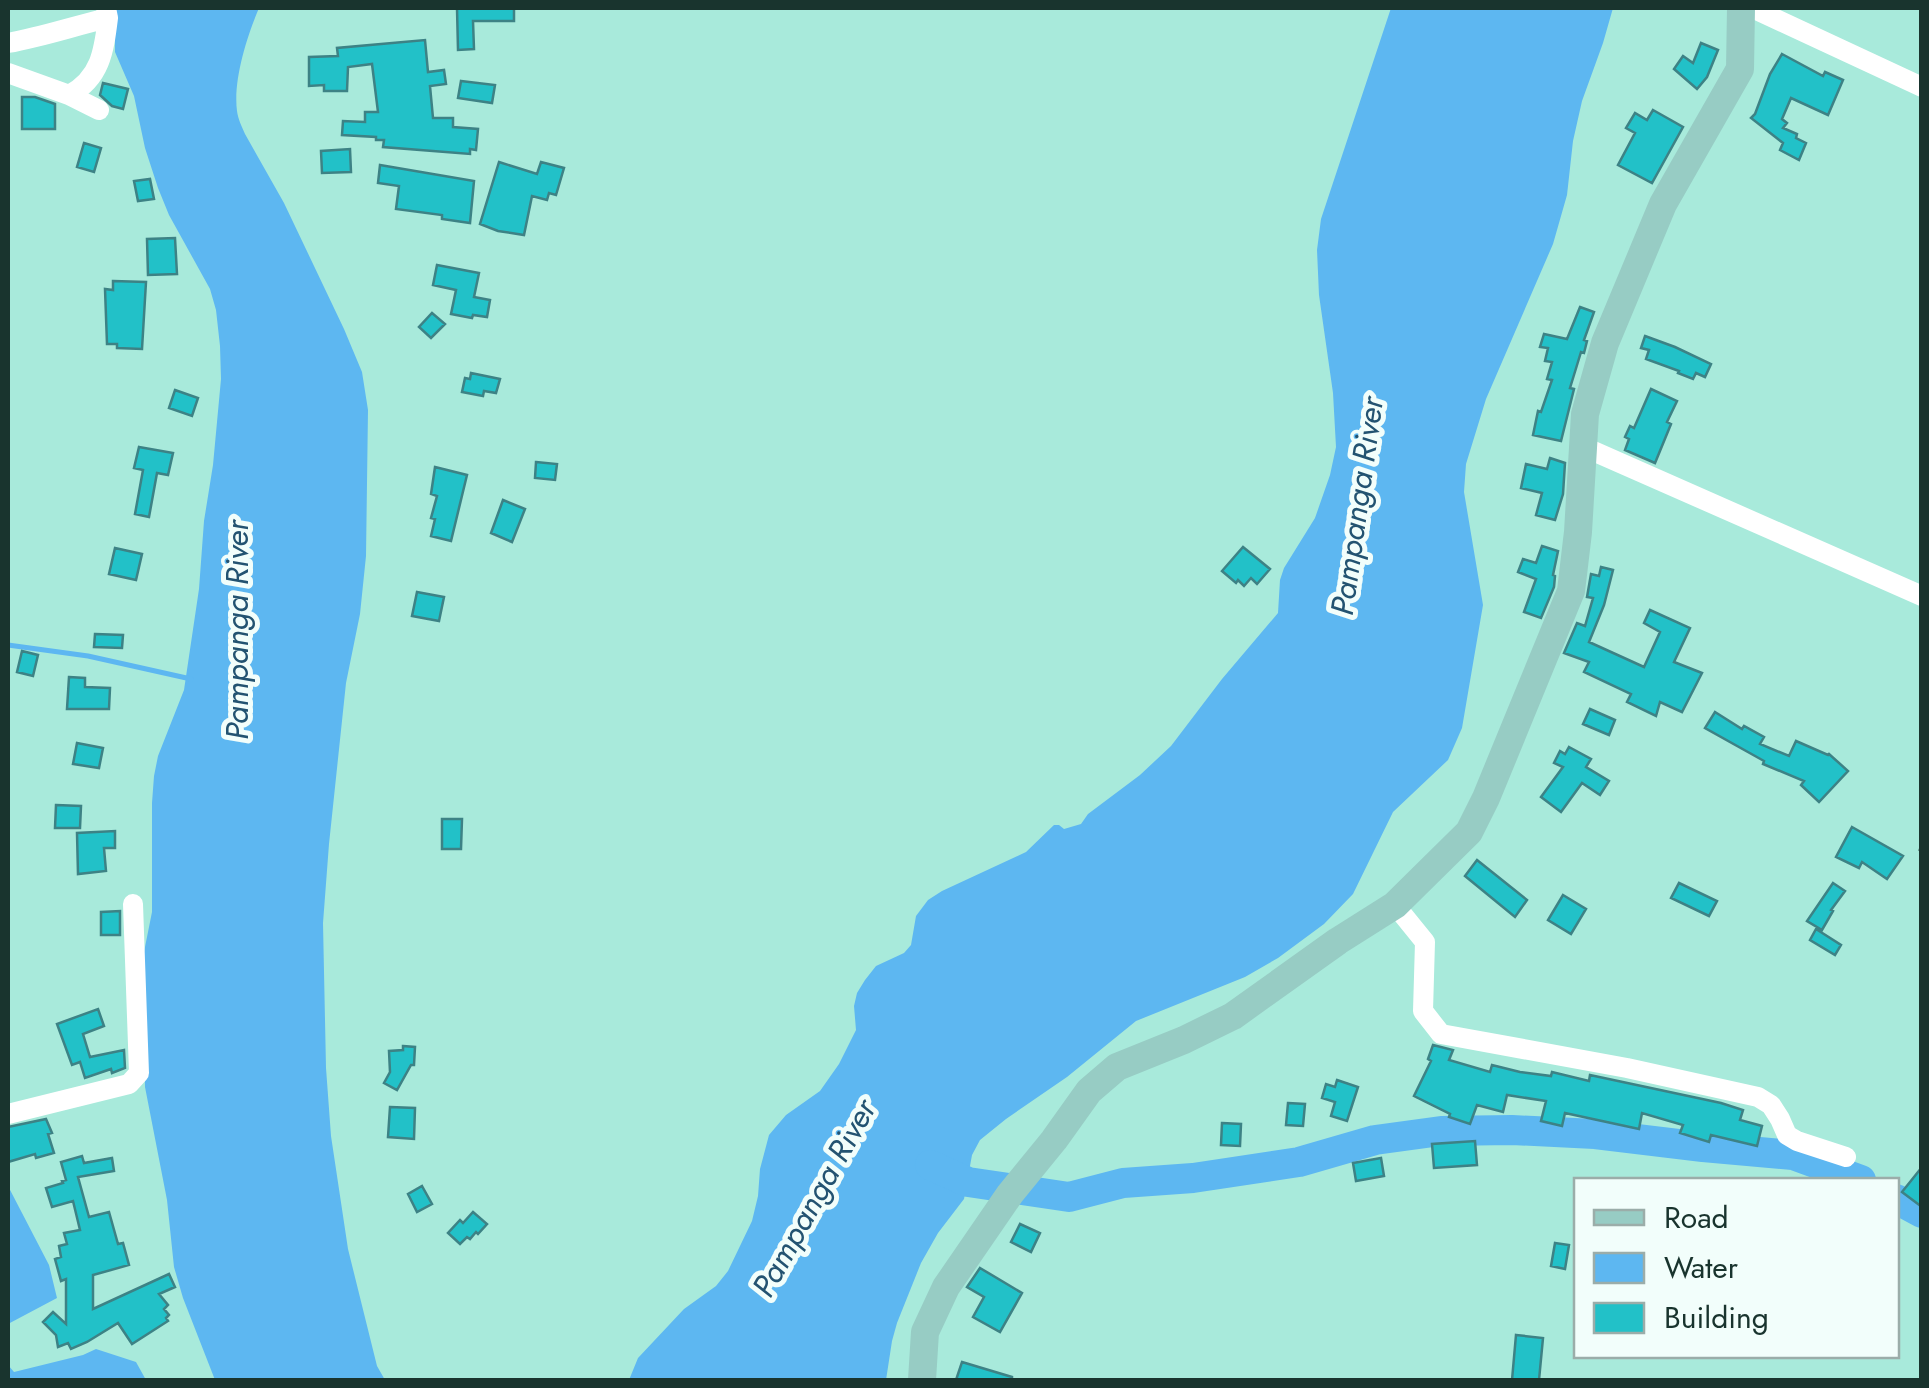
<svg xmlns="http://www.w3.org/2000/svg" width="1929" height="1388" font-family="Jost,sans-serif">
	<rect width="100%" height="100%" fill="#a8eadb"/>
	<path fill="#5db7f1" d="M115,8h144c-12,28 -26,72 -22,103 1,8 5,16 8,23l39,69 60,126 18,43 6,38 -2,146 -6,58 -14,69 -17,161 -6,79 3,145 5,68 17,113 29,117 8,14h-170l-32,-82 -9,-31 -7,-67 -22,-113 -2,-130 9,-45v-109l2,-27 4,-20 26,-66 15,-101 5,-68 9,-56 8,-86 -1,-33 -4,-36 -6,-21 -41,-74 -11,-27 -13,-40 -11,-52 -19,-44z
		M1391,8h222l-10,35 -21,58 -9,40 -6,54 -14,49 -67,155 -20,65 -2,28 19,113 -21,123 -14,32 -55,52 -40,82 -29,30 -46,34 -33,19 -109,44 -69,56 -61,42 -26,21 -8,15 -8,44 -26,34 -17,30 -24,60 -5,18 -6,39h-257l9,-22 46,-49 32,-23 12,-15 24,-50 6,-25 2,-27 9,-34 17,-20 34,-24 19,-27 17,-34 -2,-24 3,-13 8,-13 11,-14 28,-13 7,-8 5,-29 12,-16 14,-9 84,-39 28,-27h5l5,4 17,-5 7,-10 52,-39 31,-29 51,-67 56,-66 2,-33 4,-12 31,-50 15,-43 6,-28 -3,-54 -14,-98 -2,-45 4,-31z
		M8,1186l41,79 8,33 -49,26z
		M96,1349l40,13 10,18h-138v-15l6,7 69,-17z"/>
	<g fill="none" stroke-linecap="round" stroke-linejoin="round">
		<path stroke="#5db7f1" stroke-width="5" d="M8,645l80,11 103,23"/>
		<path stroke="#5db7f1" stroke-width="30" d="M930,1165l38,17 101,15 54,-14 70,-5 106,-16 76,-22 66,-9 71,-1 83,4 108,13 90,8 68,25
			M1896,1199l26,14"/>
	</g>
	<path fill="#22c1c8" stroke="#3d8285" stroke-width="2.5" d="M457,8h57v13h-41l1,28 -16,1z
		M425,40l3,32 16,-2 2,14 -16,2 3,32h20v9l25,2 -2,21 -6,-1v5l-87,-7 1,-7h-8v-3l-34,-2 1,-14 22,1v-10h13l-6,-48 -24,3 -1,24h-23v-6l-15,1v-29l29,-1 -1,-8z
		M1701,43l17,7 -11,27 -10,12 -23,-20 9,-13 10,7z
		M1782,54l41,22 2,-4 18,8 -15,35 -37,-17 -9,21 5,4 -4,5 14,6 -1,4 10,5 -7,17 -19,-10 3,-7 -32,-25 4,-4 15,-40z
		M461,81l34,4 -3,18 -34,-5z
		M103,83l25,6 -5,20 -11,-3 -12,-11z
		M22,97h13l20,7v25h-33z
		M1653,110l30,17 -31,56 -34,-18 17,-32 -9,-5 9,-15 12,7z
		M84,143l17,5 -7,24 -17,-5z
		M350,149l1,23 -29,1 -1,-22z
		M499,162l38,12 4,-12 23,6 -8,27 -7,-2 -2,7 -15,-4 -8,39 -26,-4 -18,-7z
		M380,165l94,16 -4,42 -28,-4v-4l-46,-6 3,-23 -21,-3z
		M150,179l4,20 -16,2 -4,-20z
		M175,238l2,36 -29,1 -1,-36z
		M437,265l42,8 -5,24 16,3 -3,17 -14,-2 -1,3 -21,-4 5,-24 -23,-5z
		M113,281l33,1 -4,67 -25,-1v-4h-10l-2,-55 8,1z
		M1580,307l14,5 -10,28 3,1 -3,12 -3,-1 -11,36 4,1 -13,52 -28,-6 5,-24 3,1 11,-32 -5,-1 5,-17 -7,-1 3,-13 -8,-1 4,-13 23,5z
		M432,313l13,11 -14,14 -12,-11z
		M1645,336l30,11 36,17 -6,13 -9,-4 -3,6 -15,-6 1,-2 -33,-12 3,-9 -8,-2z
		M471,373l29,6 -4,14 -12,-2 -1,5 -21,-4 3,-14 5,1z
		M1651,389l26,12 -10,21 4,2 -16,39 -30,-13 4,-11 -4,-2 5,-11 4,2z
		M175,390l23,8 -6,18 -23,-8z
		M139,447l34,6 -5,22 -11,-2 -8,44 -14,-3 8,-44 -9,-2z
		M1550,458l15,5 -2,31 -8,26 -19,-5 6,-22 -21,-5 5,-24 21,5z
		M536,462l21,2 -2,16 -20,-2z
		M435,467l32,8 -16,66 -20,-5 4,-17 -4,-1 6,-22 -6,-2z
		M503,500l22,9 -13,33 -21,-9z
		M1542,546l16,5 -5,24 2,1 -1,11 -13,31 -17,-6 12,-33 -18,-7 5,-13 13,4z
		M1243,547l27,22 -13,15 -6,-6 -7,8 -6,-6 -2,3 -14,-12z
		M115,548l27,6 -6,26 -27,-6z
		M1601,567l12,3 -9,35 -15,37 55,25 16,-35 -16,-9 6,-13 40,18 -16,34 28,11 -20,39 -22,-10 -4,14 -29,-14 4,-8 -47,-22 5,-10 -25,-9 13,-30 8,3 8,-28 -6,-1 4,-23 8,2z
		M417,592l27,5 -5,24 -27,-5z
		M95,634l28,1 -1,13 -28,-1z
		M22,651l16,4 -5,21 -16,-4z
		M69,677l16,1v9l25,1 -1,21h-42z
		M1590,709l25,11 -6,15 -26,-11z
		M1715,712l27,17 2,-3 20,11 -4,7 29,12 7,-15 32,14 1,-1 19,17 -29,31 -18,-17 3,-4 -41,-17 1,-3 -59,-33z
		M77,743l26,5 -4,20 -26,-4z
		M1569,747l22,12 -5,8 23,14 -9,14 -18,-12 -21,29 -20,-15 22,-30 -9,-4 6,-12 5,3z
		M56,805l25,1 -1,22h-25z
		M442,819h20l-1,30h-19z
		M1852,827l51,29 -16,23 -25,-17 -3,6 -23,-11z
		M115,831v17h-11l2,23 -28,3 -1,-41z
		M1477,860l50,40 -12,17 -50,-41z
		M1679,883l38,18 -8,15 -38,-18z
		M1833,883l12,8 -14,19 2,1 -11,19 -15,-9z
		M1563,895l23,14 -15,25 -23,-14z
		M120,911v24h-19v-23z
		M1816,929l25,16 -6,10 -25,-15z
		M98,1009l6,17 -21,8 7,23 34,-7 1,18 -13,5 -1,-4 -26,9 -5,-16 -8,3 -15,-41z
		M1433,1045l20,5 -4,10 41,12 2,-7 28,7 31,4 1,-4 37,9 1,-6 131,28 22,7 -3,10 22,6 -5,20 -46,-11 -2,7 -29,-9 3,-8 -41,-12 -3,16 -74,-16 -3,13 -21,-5 5,-20 -39,-6 -4,17 -26,-7 -7,19 -21,-7 1,-3 -36,-18 17,-35 -3,-2z
		M403,1046l12,1 -1,18h-3l-14,25 -13,-7 6,-11 -1,-21 14,-1z
		M1337,1080l21,7 -11,34 -16,-5 4,-14 -13,-4 4,-14 9,3z
		M1288,1103l17,1 -2,22 -17,-1z
		M390,1107l25,1 -1,31 -26,-2z
		M46,1119l6,14 -4,1 6,19 -18,5 -1,-4 -27,8v-35z
		M1222,1123l19,1 -1,22 -19,-1z
		M1475,1141l2,24 -43,3 -2,-24z
		M82,1156l2,7 28,-5 2,13 -36,6 11,40 20,-5 9,32 5,-1 6,22 -36,10v34l76,-35 6,13 -16,7 9,11 -4,4 5,6 -3,3 2,3 -36,23 -14,-21 -31,19 -16,7 -3,-6 -10,4 -2,-12 -13,-13 10,-10 13,12v-45l-5,2 -6,-22 6,-2 -2,-11 8,-2 -3,-11 16,-3 -7,-29 -21,6 -6,-19 17,-5 -1,-2 4,-1 -5,-18z
		M1381,1158l3,18 -28,5 -3,-18z
		M1922,1167v40l-20,-15z
		M422,1186l10,18 -15,8 -9,-18z
		M473,1212l14,12 -9,10 -2,-2 -6,7 -3,-2 -7,7 -12,-11 12,-13 3,3z
		M1020,1224l20,9 -9,19 -20,-10z
		M1555,1243l14,2 -4,24 -14,-3z
		M980,1268l42,25 -22,39 -27,-15 11,-20 -17,-10z
		M1516,1335l27,3 -4,42h-27z
		M962,1362l50,15v3h-56z"/>
	<g fill="none" stroke-linecap="round" stroke-linejoin="round">
		<path stroke="#608f84" stroke-width="2.5" stroke-dasharray="8 5" stroke-linecap="butt" d="M1919,851l3,-6"/>
		<path stroke="#fff" stroke-width="20" d="M1752,8l170,79
			M8,43c34,-6 66,-17 100,-25l-2,-10
			M8,73l61,22 30,15
			M69,95c32,-17 35,-45 39,-77
			M1584,447l338,149
			M1395,905l30,37 -2,69 18,23 186,34 131,29 13,8 9,14 7,16 10,6 49,16
			M8,1114l121,-30 10,-11 -6,-169"/>
		<path stroke="#97ccc4" stroke-width="28" d="M922,1380l3,-48 21,-45 64,-93 44,-54 35,-49 28,-24 67,-27 49,-24 105,-75 57,-36 74,-73 17,-34 85,-207 7,-59 7,-118 20,-71 58,-139 77,-135 1,-61"/>
	</g>
	<g text-anchor="middle" stroke-width="10" stroke-linejoin="round" paint-order="stroke">
		<g font-size="32" font-style="italic" fill="#235371" stroke="#f2fefb">
			<text transform="translate(1357 506) rotate(-82)" y="11">Pampanga River</text>
			<text transform="translate(237 630) rotate(-90)" y="11">Pampanga River</text>
			<text transform="translate(814 1198) rotate(-61)" y="11">Pampanga River</text>
		</g>
	</g>
	<rect width="1929" height="1388" fill="none" stroke="#19342e" stroke-width="20"/>
	<rect x="1574" y="1178" width="325" height="180" fill="#f2fefb" stroke="#9bada9" stroke-width="2.5"/>
	<rect x="1594" y="1210" width="50" height="15" fill="#97ccc4" stroke="#9bada9" stroke-width="2.5"/>
	<text x="1664" y="1228" font-size="30" fill="#19342e">Road</text>
	<rect x="1594" y="1253" width="50" height="30" fill="#5db7f1" stroke="#9bada9" stroke-width="2.5"/>
	<text x="1664" y="1278" font-size="30" fill="#19342e">Water</text>
	<rect x="1594" y="1303" width="50" height="30" fill="#22c1c8" stroke="#9bada9" stroke-width="2.5"/>
	<text x="1664" y="1328" font-size="30" fill="#19342e">Building</text>
</svg>
